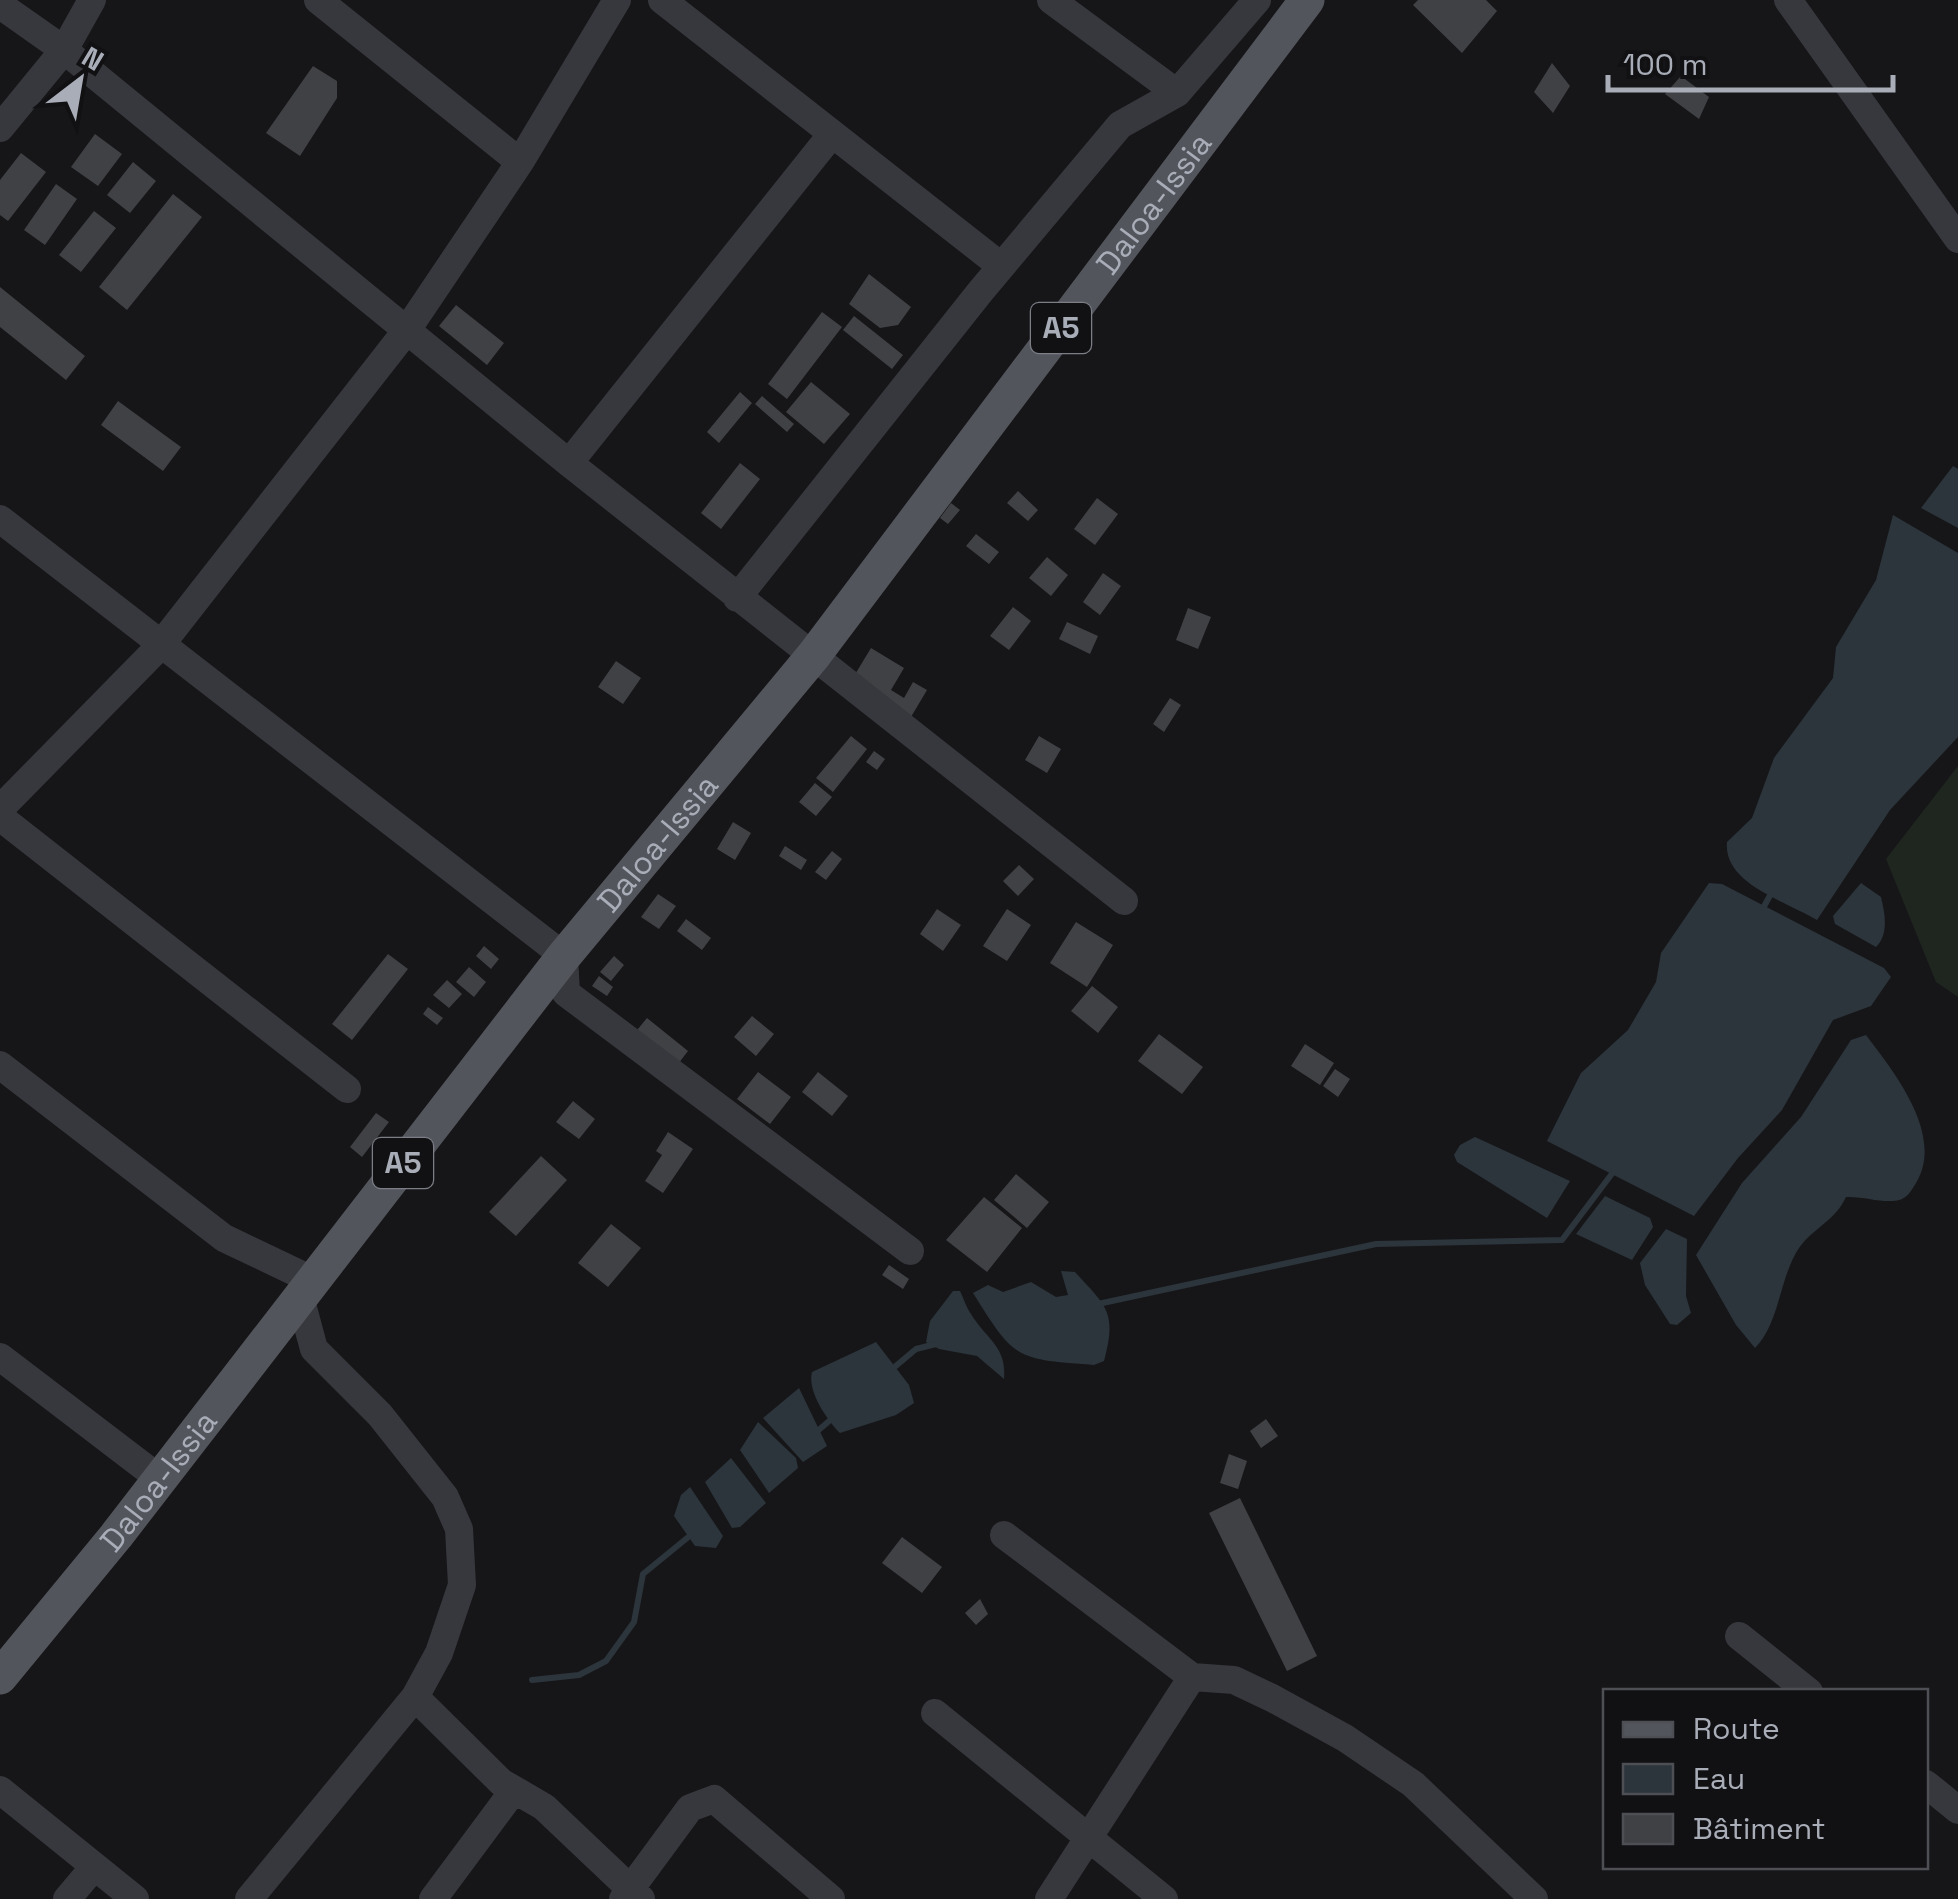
<svg xmlns="http://www.w3.org/2000/svg" width="1958" height="1899" font-family="'Space Grotesk',sans-serif">
	<rect width="100%" height="100%" fill="#161618"/>
	<path fill="#1e261f" d="M1958,766v231l-22,-15 -50,-123z"/>
	<path fill="#2c353c" d="M1953,466l5,3v59l-37,-20z
		M1893,515l65,38v184l-68,73 -73,110c-31,-19 -94,-36 -90,-78l25,-24 22,-60 59,-80 3,-31 40,-67z
		M1709,883l13,1 162,84 7,9 -20,29 -38,14 -51,90 -44,48 -44,58 -147,-75 34,-68 47,-43 28,-48 5,-29z
		M1861,883l20,14c4,17 8,37 -5,50l-41,-23 -2,-8z
		M1866,1035c28,37 79,100 50,148 -5,9 -11,18 -23,18 -15,1 -32,-5 -47,-4 -11,24 -33,31 -47,51 -20,30 -19,75 -44,100l-19,-23 -40,-70 46,-72 59,-66 50,-77z
		M1475,1137l95,44 -23,37 -90,-56 -3,-7 6,-10z
		M1605,1196l45,22 3,9 -21,33 -56,-26z
		M1666,1229l21,10 -1,57 5,17 -14,12 -7,-1 -25,-39 -5,-22z
		M1061,1271l14,1c32,35 42,40 29,89l-10,4c-79,-6 -79,-5 -121,-72l15,-8 15,7 28,-10 25,15 12,-2z
		M953,1291h7c4,8 6,16 11,23 15,25 36,32 33,65l-27,-23 -38,-7 -13,-7 4,-21z
		M876,1342l33,43 5,18 -18,12 -56,18c-13,-13 -33,-42 -28,-61z
		M799,1388l28,58 -24,16 -40,-44z
		M758,1422l38,36 2,10 -29,25 -29,-43z
		M731,1458l35,45 -26,24 -8,1 -27,-46z
		M690,1487l33,49 -7,12 -21,-2 -21,-30 7,-21z"/>
	<g fill="none" stroke-linecap="round" stroke-linejoin="round">
		<path stroke="#2c353c" stroke-width="6" d="M1761,912l13,-24
			M1098,1304l278,-60 186,-4 55,-73
			M891,1370l25,-21 24,-6
			M814,1434l21,-18
			M532,1680l47,-5 27,-14 28,-39 9,-48 49,-40"/>
	</g>
	<path fill="#404145" d="M1418,0h68l11,11 -35,42 -49,-48z
		M1552,63l18,23 -17,27 -19,-21z
		M313,66l24,15v17l-37,58 -34,-23z
		M1681,76l28,21 -10,22 -34,-25z
		M95,134l27,20 -24,32 -27,-19z
		M21,153l25,19 -38,49 -8,-6v-35z
		M133,162l23,19 -26,32 -23,-18z
		M56,184l21,15 -32,46 -21,-15z
		M173,194l29,23 -75,93 -28,-23z
		M94,211l22,17 -35,44 -22,-17z
		M869,274l42,33 -13,18 -18,3 -31,-24z
		M0,287l85,69 -19,24 -66,-53z
		M456,305l48,38 -17,22 -48,-39z
		M822,312l20,15 -55,72 -19,-15z
		M854,316l49,39 -11,14 -49,-39z
		M811,382l39,32 -26,30 -38,-32z
		M740,392l12,11 -33,40 -12,-11z
		M762,396l32,28 -7,8 -32,-28z
		M118,401l63,46 -18,24 -62,-46z
		M740,463l20,16 -39,50 -20,-16z
		M1018,491l20,19 -10,11 -21,-18z
		M1097,498l21,16 -23,31 -21,-16z
		M951,503l9,7 -12,14 -8,-6z
		M976,534l23,18 -10,12 -23,-18z
		M1047,557l21,18 -17,21 -22,-18z
		M1103,573l18,13 -21,29 -17,-13z
		M1013,607l18,14 -22,29 -19,-14z
		M1188,608l23,9 -13,32 -22,-9z
		M1067,622l31,14 -8,18 -31,-15z
		M871,648l33,20 -13,22 13,8 9,-16 14,8 -16,27 -60,-36z
		M616,661l25,17 -18,26 -25,-17z
		M1170,698l11,7 -17,27 -11,-8z
		M851,736l16,13 -34,43 -17,-14z
		M1039,736l22,13 -14,24 -22,-13z
		M874,751l11,8 -8,11 -11,-8z
		M815,783l17,14 -16,19 -17,-14z
		M733,822l18,11 -16,27 -18,-11z
		M785,846l22,14 -6,10 -22,-14z
		M832,851l10,8 -16,21 -11,-8z
		M1019,865l15,14 -16,17 -15,-15z
		M658,894l18,12 -17,23 -18,-12z
		M937,909l24,16 -18,26 -23,-17z
		M1007,909l24,16 -24,36 -24,-15z
		M686,919l25,19 -9,12 -25,-19z
		M1076,922l37,23 -26,42 -37,-24z
		M484,946l15,13 -8,10 -15,-13z
		M388,954l20,15 -56,71 -20,-16z
		M614,956l10,9 -13,16 -11,-9z
		M469,967l17,15 -12,15 -18,-15z
		M599,976l14,11 -6,9 -15,-10z
		M447,980l15,14 -13,14 -16,-13z
		M1092,986l26,21 -20,26 -27,-22z
		M428,1007l15,11 -6,7 -14,-11z
		M752,1016l22,18 -18,22 -22,-19z
		M647,1018l41,33 -13,17 -42,-33z
		M1159,1034l44,33 -21,27 -44,-33z
		M1305,1044l29,19 -14,22 -29,-19z
		M1335,1069l15,10 -12,18 -15,-11z
		M758,1072l33,25 -21,27 -33,-25z
		M818,1072l30,24 -16,20 -30,-24z
		M573,1101l22,18 -16,20 -23,-17z
		M376,1113l13,9 -27,35 -12,-10z
		M668,1132l25,17 -30,44 -18,-12 17,-26 -6,-4z
		M541,1156l26,24 -51,56 -27,-24z
		M1016,1174l33,28 -22,26 -33,-28z
		M984,1197l38,31 -35,44 -41,-32z
		M611,1224l30,24 -33,39 -30,-24z
		M889,1265l20,14 -6,10 -21,-14z
		M1266,1419l12,17 -17,12 -11,-17z
		M1229,1454l18,7 -9,28 -18,-6z
		M1240,1498l77,158 -30,15 -78,-158z
		M902,1537l40,30 -20,26 -40,-30z
		M980,1599l8,15 -12,11 -11,-12z"/>
	<g fill="none" stroke-linecap="round" stroke-linejoin="round">
		<path stroke="#37383d" stroke-width="28" d="M318,0l202,162
			M662,0l339,266
			M1051,0l126,93
			M1788,0l170,239
			M0,5l64,45 505,413 555,438
			M0,128l64,-78 28,-50
			M569,463l263,-329
			M0,519l564,437 2,37 344,258
			M737,598l243,-306 140,-167 57,-32 80,-93
			M0,809l159,-162 248,-317 113,-168 97,-162
			M0,817l347,272
			M0,1065l224,173 88,42
			M0,1357l160,122
			M1004,1535l188,142 42,3 38,18 73,40 68,46 121,115
			M1739,1636l70,56
			M415,1697l86,85 43,25 97,92
			M935,1713l229,186
			M1926,1784l32,26
			M0,1790l135,109
			M67,1899l27,-32
			M249,1899l166,-202 24,-44 23,-68 -3,-56 -14,-32 -65,-82 -66,-66 -14,-52
			M433,1899l81,-109
			M623,1899l67,-91 24,-9 117,100
			M1049,1899l143,-222"/>
		<path stroke="#53555c" stroke-width="35" id="s1" d="M0,1677l116,-141 448,-580 250,-301 493,-655"/>
	</g>
	<g text-anchor="middle" stroke-width="10" stroke-linejoin="round" paint-order="stroke">
		<g fill="#111113" stroke="#7b7e86" stroke-width="2.5">
			<rect x="1031" y="303" width="60" height="50" rx="8"/>
			<rect x="373" y="1138" width="60" height="50" rx="8"/>
		</g>
		<g font-size="30" font-weight="bold" fill="#a8adb8">
			<text x="1061" y="338">A5</text>
			<text x="403" y="1173">A5</text>
		</g>
		<g font-size="32" fill="#a8adb8" stroke="#111113">
			<text dy="11" stroke="none"><textPath href="#s1" startOffset="1872">Daloa-Issia</textPath></text>
			<text dy="11" stroke="none"><textPath href="#s1" startOffset="1062">Daloa-Issia</textPath></text>
			<text dy="11" stroke="none"><textPath href="#s1" startOffset="252">Daloa-Issia</textPath></text>
		</g>
	</g>
	<rect x="1603" y="1689" width="325" height="180" fill="#111113" stroke="#4d4f55" stroke-width="2.5"/>
	<rect x="1623" y="1722" width="50" height="15" fill="#53555c" stroke="#4d4f55" stroke-width="2.5"/>
	<text x="1693" y="1739" font-size="30" fill="#a8adb8">Route</text>
	<rect x="1623" y="1764" width="50" height="30" fill="#2c353c" stroke="#4d4f55" stroke-width="2.5"/>
	<text x="1693" y="1789" font-size="30" fill="#a8adb8">Eau</text>
	<rect x="1623" y="1814" width="50" height="30" fill="#404145" stroke="#4d4f55" stroke-width="2.5"/>
	<text x="1693" y="1839" font-size="30" fill="#a8adb8">Bâtiment</text>
	<g transform="translate(80 80) rotate(31)" stroke="#111113" stroke-width="8" paint-order="stroke">
	<path d="M0-8L18 38L0 25L-18 38Z" fill="#a8adb8"/>
	<text y="-15" font-size="28" font-weight="bold" text-anchor="middle" fill="#a8adb8">N</text>
	</g>
	<path d="M1608 75v15h285v-15" fill="none" stroke="#a8adb8" stroke-width="5"/>
	<text x="1623" y="75" font-size="30" fill="#a8adb8" stroke="#111113" stroke-width="8" paint-order="stroke">100 m</text>
</svg>
